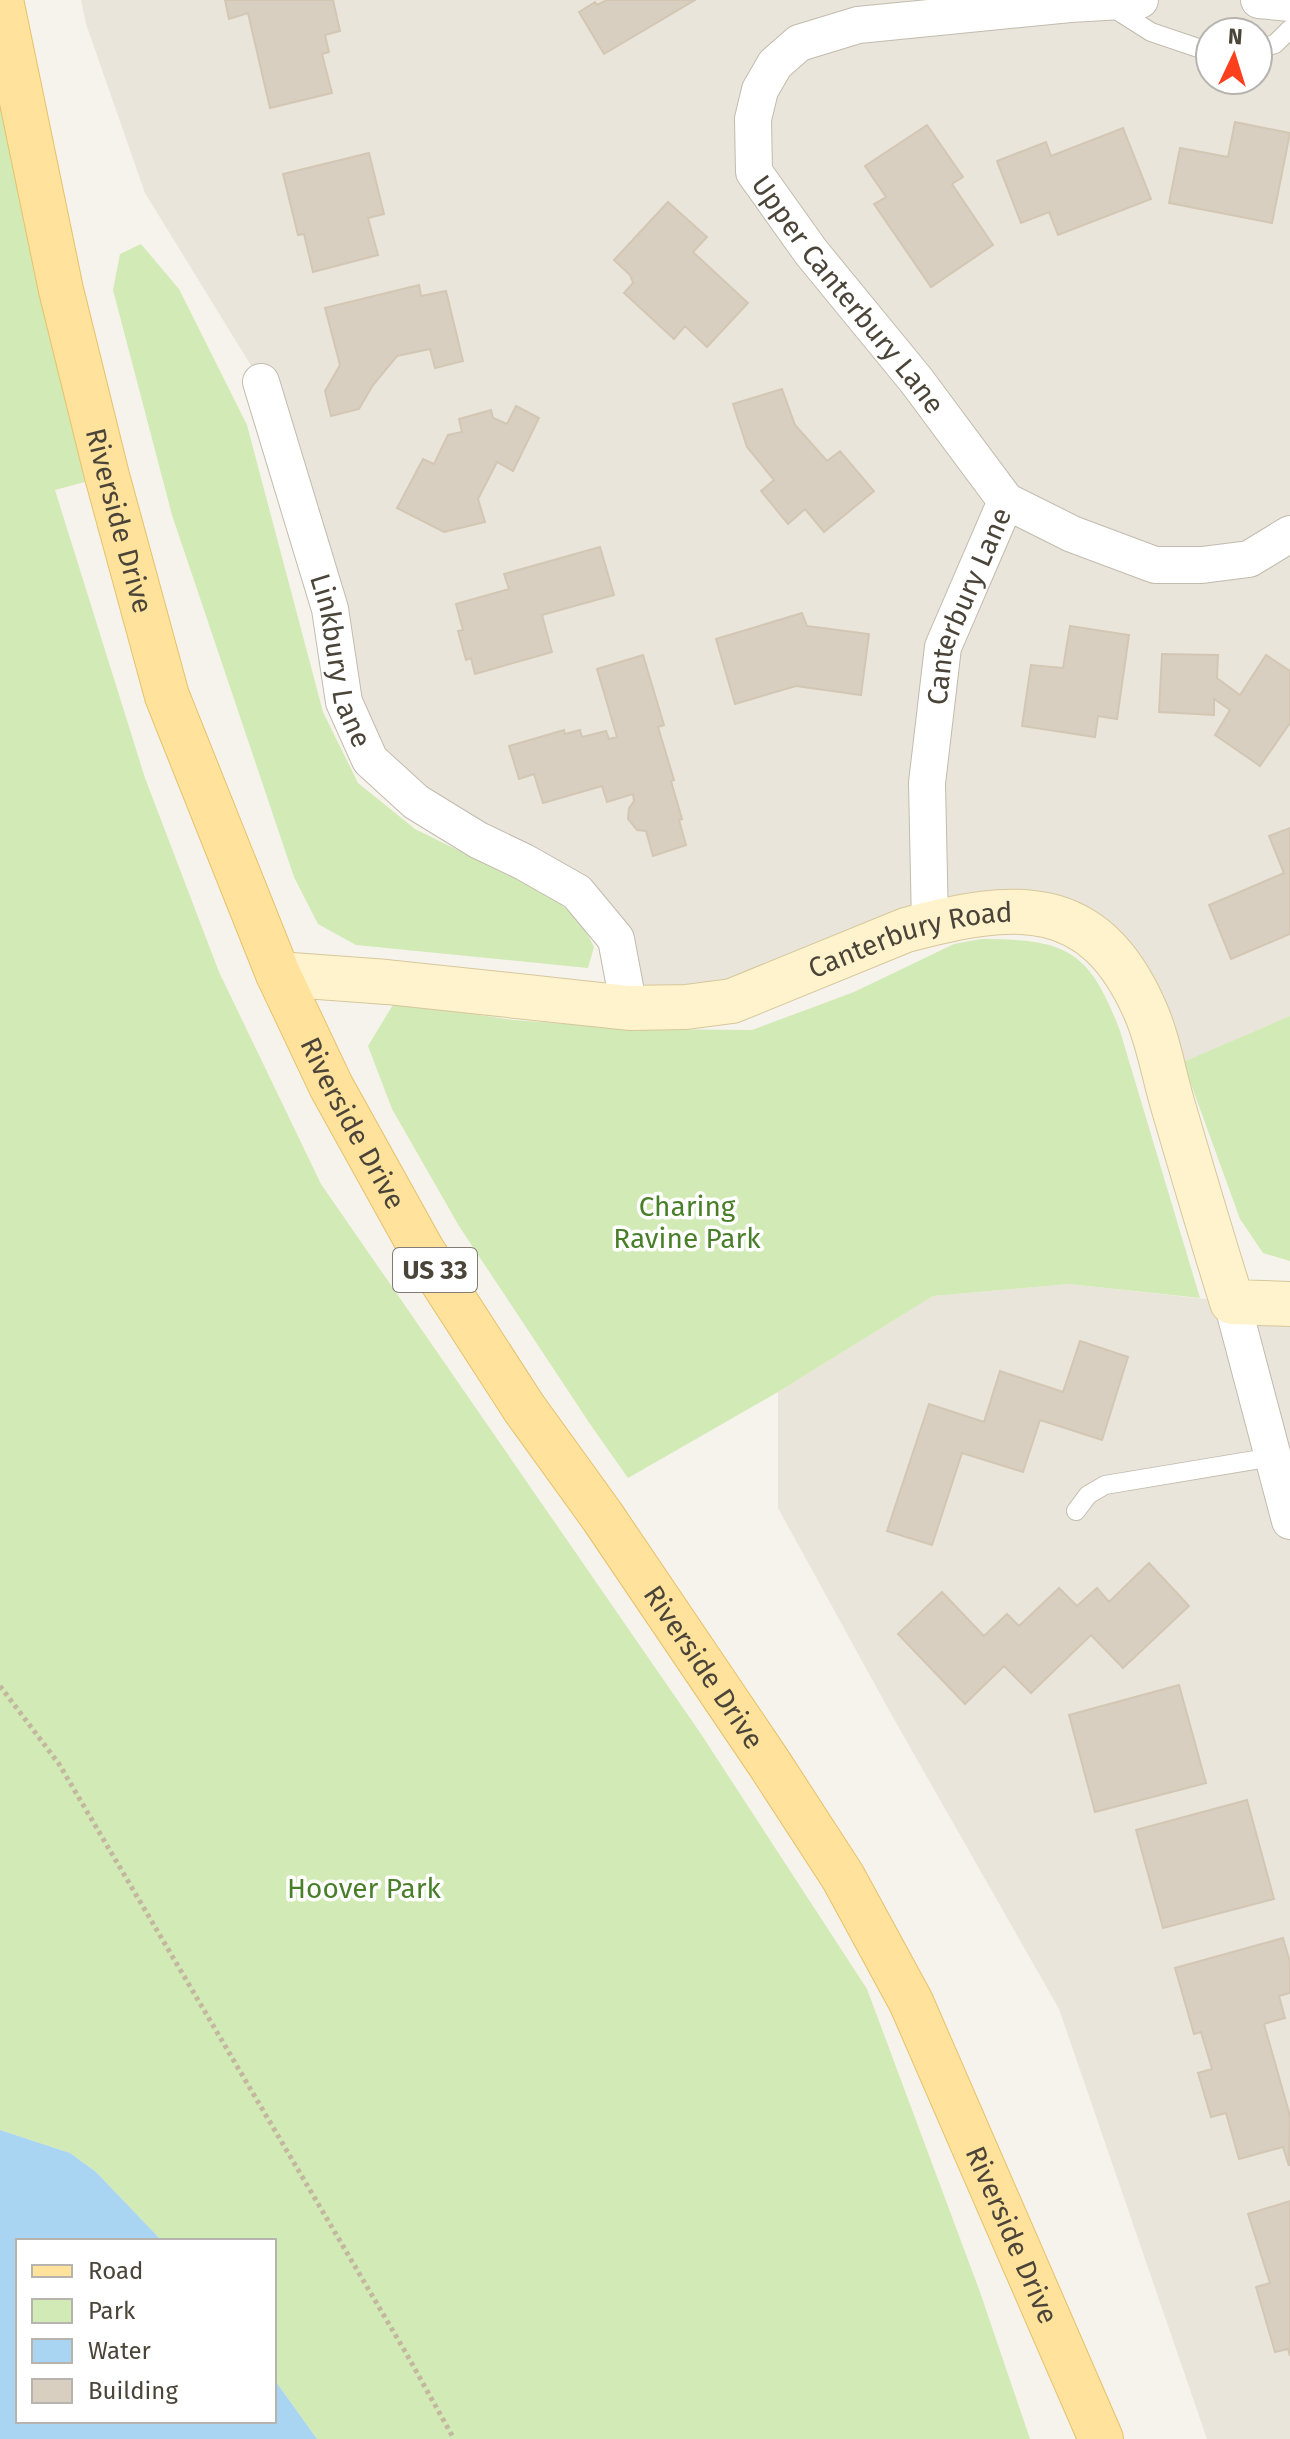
<svg xmlns="http://www.w3.org/2000/svg" width="1290" height="2439" font-family="'Fira Sans',sans-serif">
	<rect width="100%" height="100%" fill="#f6f3ec"/>
	<path fill="#eae5da" fill-rule="evenodd" d="M81,0h1209v1016l-127,55 -17,-59 -88,-95 -429,91 -13,-69 -246,-179 -109,-378 -116,-189 -59,-169zM1210,32h48v48h-48z
		M1069,1284l163,18 58,2v1135h-83l-148,-430 -169,-297 -112,-204v-116l155,-96z"/>
	<path fill="#d2eab5" d="M0,0l107,476 -52,14 90,288 74,194 102,212 380,550 166,255 113,303 50,147h-713l-43,-60v-138h-112l-66,-69 -26,-19 -70,-23z
		M141,244l38,45 68,136 76,287 35,71 57,46 138,68 29,26 12,24 -6,21 -232,-23 -38,-21 -24,-47 -122,-362 -59,-225 7,-36z
		M981,939c85,0 109,11 139,92l80,267 -131,-14 -136,12 -155,96 -150,86 -38,-54 -131,-198 -67,-117 -24,-63 26,-43 120,17 122,9 116,1 102,-38 100,-48z
		M1290,1016v245l-27,-8 -23,-34 -57,-157z"/>
	<path fill="#a9d4f2" d="M0,2130l70,23 26,19 66,69h-144v180h256v-42l43,60h-317z"/>
	<path fill="#d8cfc1" stroke="#d3c7b4" stroke-width="2" d="M225,0h108l7,31 -15,4 4,17 -7,2 10,39 -62,15 -22,-95 -19,6z
		M607,0h88l-91,54 -25,-42 16,-10 2,3z
		M1235,122l55,11 -18,90 -103,-20 11,-55 48,9z
		M927,125l36,52 -11,7 41,61 -62,42 -57,-83 12,-7 -21,-31z
		M1123,128l28,71 -93,36 -9,-23 -28,11 -24,-62 49,-19 5,14z
		M369,153l15,61 -16,4 10,37 -65,17 -9,-38 -6,1 -15,-61z
		M668,202l39,35 -14,15 55,51 -41,44 -22,-21 -11,13 -50,-46 9,-10 -3,-8 -16,-15z
		M419,285l2,11 25,-5 17,70 -28,7 -5,-19 -33,7 -24,29 -14,24 -28,7 -6,-25 15,-26 -15,-57z
		M782,389l13,36 32,36 13,-10 34,40 -50,41 -19,-23 -17,15 -27,-33 13,-11 -27,-33 -14,-43z
		M516,406l23,12 -26,53 -16,-9 -19,37 7,23 -41,10 -47,-24 26,-49 11,5 14,-29 14,-3 -3,-13 32,-9 2,8 14,6z
		M600,547l14,48 -72,20 10,37 -77,22 -4,-16 -5,2 -8,-29 5,-1 -7,-26 53,-15 -5,-15z
		M802,613l5,13 62,8 -8,61 -65,-9 -61,18 -19,-65z
		M1070,626l59,9 -12,84 -19,-3 -3,21 -73,-11 9,-61 32,3z
		M1162,654l56,1 -1,23 23,17 26,-40 24,16v52l-30,43 -45,-31 15,-25 -16,-11v16l-55,-3z
		M643,655l21,70 -6,2 16,53 -3,1 11,38 -3,1 7,25 -33,11 -7,-25 -9,-1 -9,-11 1,-11 5,-7 -1,-7 -26,8 -5,-16 -59,17 -9,-29 -15,5 -10,-33 55,-16 1,4 15,-4 2,7 24,-6 3,8 8,-2 -20,-68z
		M1290,828v106l-59,25 -22,-54 75,-32 -15,-37z
		M1080,1341l48,16 -26,83 -62,-20 -17,52 -61,-19 -30,92 -45,-14 42,-127 55,18 16,-51 63,21z
		M1149,1563l40,43 -66,62 -32,-33 -60,58 -27,-27 -39,38 -67,-70 44,-42 42,44 23,-22 12,12 40,-38 18,18 20,-18 12,14z
		M1179,1685l27,98 -111,29 -26,-97z
		M1247,1800l27,99 -111,29 -27,-98z
		M1283,1938l7,24v31l-11,3 6,22 -21,6 26,92 -1,50 -6,-19 -44,12 -13,-46 -15,4 -13,-44 14,-4 -11,-37 -7,2 -19,-66z
		M1290,2201v155l-2,-7 -13,3 -19,-65 14,-4 -22,-69z"/>
	<g fill="none" stroke-linecap="round" stroke-linejoin="round">
		<defs>
			<path id="lane" d="M1110,6l41,26 59,20
				M1258,49l17,-5 15,-15
				M1076,1511l12,-16 17,-10 168,-28"/>
			<g id="street">
				<path id="s1" d="M1140,0l-70,4 -212,21 -59,18 -24,21 -15,26 -7,29 1,53 57,80 105,128 90,121 66,33 83,31h47l47,-6 41,-25"/>
				<path d="M1259,0l31,3"/>
				<path id="s2" d="M261,382l69,227 14,93 26,58 46,42 62,38 46,22 53,30 39,47 13,69"/>
				<path id="s3" d="M930,924l-3,-141 16,-136 63,-146"/>
				<path d="M1232,1302l58,219"/>
			</g>
			<g id="secondary">
				<path id="s4" d="M278,974l109,8 242,26 57,-1 46,-6 174,-71c108,-29 188,-37 239,80 14,31 19,67 29,99 19,65 38,129 58,193l58,2"/>
			</g>
			<g id="primary">
				<path id="s5" d="M1,0l60,290 46,186 60,220 111,278 53,112 91,164 102,158 78,108 167,247 74,114 68,125 190,437"/>
			</g>
		</defs>
		<use href="#lane" stroke="#c2bbae" stroke-width="20"/>
		<use href="#street" stroke="#c2bbae" stroke-width="38"/>
		<use href="#secondary" stroke="#d6c79b" stroke-width="46"/>
		<use href="#primary" stroke="#e6c16a" stroke-width="46"/>
		<path stroke="#c4b79f" stroke-width="5" stroke-dasharray="4 4" stroke-linecap="butt" d="M0,1686l59,78 347,589 48,86"/>
		<use href="#lane" stroke="#fff" stroke-width="18"/>
		<use href="#street" stroke="#fff" stroke-width="36"/>
		<use href="#secondary" stroke="#fff3cd" stroke-width="44"/>
		<use href="#primary" stroke="#ffe39c" stroke-width="44"/>
	</g>
	<g text-anchor="middle" stroke-width="7" stroke-linejoin="round" paint-order="stroke">
		<rect fill="#fff" stroke="#817c74" stroke-width="2" x="393" y="1248" width="84" height="44" rx="6"/>
		<g font-size="26" font-weight="bold" fill="#4b4439">
			<text x="435" y="1279">US 33</text>
		</g>
		<g font-size="28" fill="#4b4439" stroke="#fff">
			<text dy="10" stroke="none"><textPath href="#s1" startOffset="644">Upper Canterbury Lane</textPath></text>
			<text dy="10" stroke="none"><textPath href="#s5" startOffset="534">Riverside Drive</textPath></text>
			<text dy="10" stroke="none"><textPath href="#s3" startOffset="324">Canterbury Lane</textPath></text>
			<text dy="10" stroke="none"><textPath href="#s2" startOffset="290">Linkbury Lane</textPath></text>
			<text dy="10" stroke="none"><textPath href="#s4" startOffset="646">Canterbury Road</textPath></text>
			<text dy="10" stroke="none"><textPath href="#s5" startOffset="1182">Riverside Drive</textPath></text>
			<text dy="10" stroke="none"><textPath href="#s5" startOffset="1830">Riverside Drive</textPath></text>
			<text dy="10" stroke="none"><textPath href="#s5" startOffset="2478">Riverside Drive</textPath></text>
		</g>
		<g font-size="28" fill="#4a7f2a" stroke="#fff">
			<text x="687" y="1216">Charing<tspan x="687" dy="32">Ravine Park</tspan></text>
			<text x="364" y="1898">Hoover Park</text>
		</g>
	</g>
	<rect x="16" y="2239" width="260" height="184" fill="#ffffff" stroke="#b7b4b0" stroke-width="2"/>
	<rect x="32" y="2265" width="40" height="12" fill="#ffe39c" stroke="#b7b4b0" stroke-width="2"/>
	<text x="88" y="2279" font-size="24" fill="#4b4439">Road</text>
	<rect x="32" y="2299" width="40" height="24" fill="#d2eab5" stroke="#b7b4b0" stroke-width="2"/>
	<text x="88" y="2319" font-size="24" fill="#4b4439">Park</text>
	<rect x="32" y="2339" width="40" height="24" fill="#a9d4f2" stroke="#b7b4b0" stroke-width="2"/>
	<text x="88" y="2359" font-size="24" fill="#4b4439">Water</text>
	<rect x="32" y="2379" width="40" height="24" fill="#d8cfc1" stroke="#b7b4b0" stroke-width="2"/>
	<text x="88" y="2399" font-size="24" fill="#4b4439">Building</text>
	<g transform="translate(1234 56) rotate(4)"><circle r="38" fill="#ffffff" stroke="#b7b4b0" stroke-width="2"/>
	<path d="M0-6L14 30L0 20L-14 30Z" fill="#fc3f1d"/>
	<text y="-12" font-size="22" font-weight="bold" text-anchor="middle" fill="#4b4439">N</text>
	</g>
</svg>
